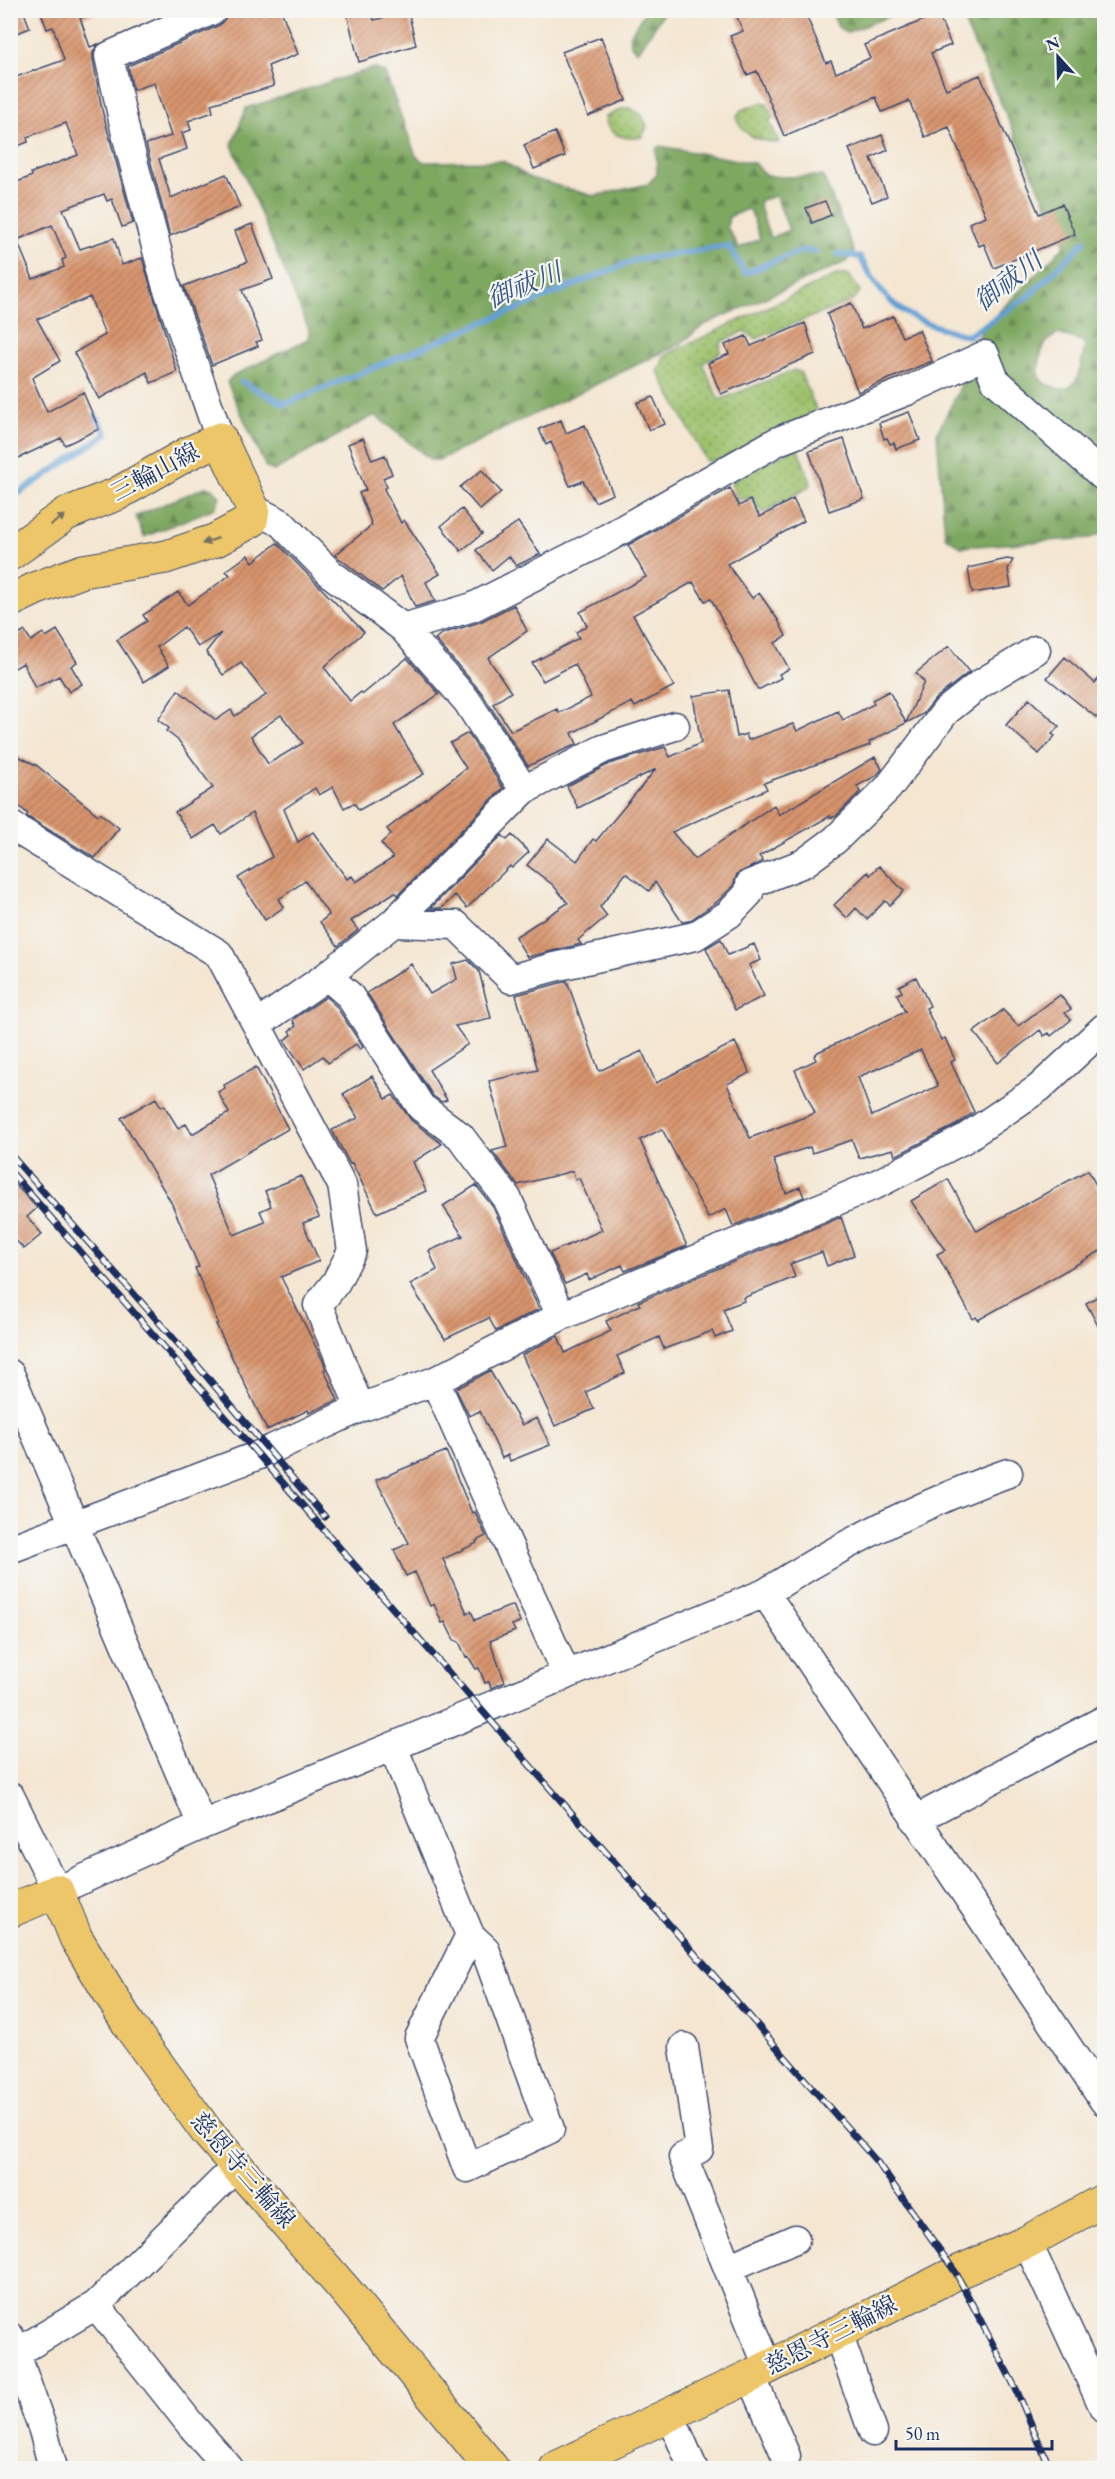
<svg xmlns="http://www.w3.org/2000/svg" width="1115" height="2479" font-family="'EB Garamond','Noto Serif JP',serif">
	<defs>
		<pattern id="grass-dots" width="8" height="8" patternUnits="userSpaceOnUse" patternTransform="scale(1.5)"><rect width="8" height="8" fill="#9dc16c"/><path d="M2 2h.1M6 6h.1" fill="none" stroke="#7f9d5c" stroke-width="1.8" stroke-linecap="round"/></pattern>
		<pattern id="forest-firs" width="22" height="20" patternUnits="userSpaceOnUse" patternTransform="scale(1.5)"><rect width="22" height="20" fill="#7ea760"/><path d="M5 1l3.5 6h-7zM16 11l3.5 6h-7z" fill="#668852"/></pattern>
		<pattern id="building-hatch" width="6" height="6" patternUnits="userSpaceOnUse" patternTransform="scale(1.5)"><rect width="6" height="6" fill="#d8946d"/><path d="M-1 1l2-2M0 6l6-6M5 7l2-2" fill="none" stroke="#ae795d"/></pattern>
	</defs>
	<rect width="100%" height="100%" fill="#f6f6f2"/>
	<filter id="ink" filterUnits="userSpaceOnUse"><feTurbulence type="fractalNoise" baseFrequency=".0167" numOctaves="2"/><feDisplacementMap in="SourceGraphic" scale="12" xChannelSelector="R" yChannelSelector="G"/><feConvolveMatrix kernelMatrix="1 2 1 2 8 2 1 2 1" color-interpolation-filters="sRGB"/></filter>
	<filter id="wash" filterUnits="userSpaceOnUse"><feTurbulence type="fractalNoise" baseFrequency=".008" numOctaves="4" result="noise"/><feDisplacementMap in="SourceGraphic" scale="24" xChannelSelector="R" yChannelSelector="G"/><feGaussianBlur stdDeviation="1.35" result="paint"/><feColorMatrix in="noise" values="0 0 0 0 0 0 0 0 0 0 0 0 0 0 0 0 0 1.4 0 .05"/><feComposite in="paint" operator="in"/></filter>
	<g filter="url(#wash)">
		<rect width="100%" height="100%" fill="#f4e6d1"/>
		<path fill="url(#grass-dots)" stroke="#5c7865" stroke-width="1.5" d="M763,102l4,2 6,14 -4,2 10,22 -2,1c-20,-3 -33,-6 -41,-25l5,-8z
			M624,108h6l12,7 5,11 -5,11c-16,4 -36,-2 -37,-20z
			M836,275h13l11,16 -6,9 -98,39 -12,-8 -23,11 -1,11 -17,10 16,37 75,-30 6,2 17,39 -95,48 -15,3 -49,-90 7,-17z
			M797,447l14,36 -2,4 -46,26 -11,-15 -13,2 -8,-16 1,-3z"/>
		<path fill="url(#forest-firs)" stroke="#4c6b5f" stroke-width="1.5" fill-rule="evenodd" d="M646,10l19,1 -25,38 -4,2 -5,-6 -1,-10z
			M831,11h72l-57,22 -8,-6z
			M959,11h145v521l-13,6 -130,9 -16,-11 -8,-103 21,-41 24,-63 83,-84zM1058,334l24,7 3,4c-4,17 -5,52 -31,42 -7,-3 -11,-4 -15,-10 -1,-18 2,-36 19,-43z
			M374,68l11,5 31,83 8,6 79,-1 27,17 64,18 54,-12 9,-10 -1,-25 4,-3 94,17 11,12 15,2 43,-1 31,75 -6,10 -144,64 -24,19 -241,116h-8l-55,-44 -5,1 -97,54 -8,-3 -39,-86 5,-6 76,-37 1,-9 -77,-185 14,-37zM776,196l13,34 -19,8 -11,-34 2,-4zM747,209l4,3 9,27 -21,9 -12,-21 2,-10z
			M205,487l8,1 7,9 -5,11 -71,29 -8,-21z"/>
		<g fill="none" stroke-linecap="round" stroke-linejoin="round">
			<path stroke="#649fd4" stroke-width="6" d="M838,254l22,3c30,56 49,62 108,79l61,-40 55,-54
				M242,382l43,22 350,-144 94,-14 16,27 58,-23 13,2
				M10,499l97,-65 -11,-18"/>
		</g>
		<g id="blocks">
			<path fill="url(#building-hatch)" fill-rule="evenodd" d="M10,10h13l7,18 -20,8z
				M40,10h53l1,4 -14,4 10,29 8,-3 -5,8v7l9,51 31,113 -11,4 -10,-28 -5,2 -3,-7 -41,15 17,40 34,-11 8,27 20,-7 35,114 -26,11 -4,-11 -48,27 -25,-46 31,-18 -15,-38 -53,22 23,42 -28,17 15,34 36,-20 16,37 -34,16 -4,-7 -51,24v-277l22,-9 -1,-3 47,-18 -12,-32 -39,14 1,5 -18,7v-50l5,10 4,-1 -9,-29 54,-19 -11,-33 -6,2zM52,225l14,33 -4,2 2,7 -31,12 -16,-39z
				M231,10h50l17,44 -30,12 6,20 -63,18 2,8 -25,9 3,9 -9,3 5,16 -28,10 12,39 55,-24 14,33 -70,29 -24,-92 25,-8 -17,-53 -21,7 -5,-24 92,-41z
				M346,10h25l3,10 34,-9 8,34 -57,17z
				M734,10h70l22,53 5,-2 5,12 34,-15 -6,-13 74,-31 13,31 -20,8 15,36 34,-14 59,139 23,-10 13,30 -81,34 -10,-24 -5,2 -10,-23 17,-7 -37,-89 -24,10 -16,-36 -27,11 -6,-15 -92,39 -27,-65 -10,4 -17,-39 13,-5z
				M601,37l25,63 -38,16 -26,-64z
				M555,132l10,24 -31,13 -10,-24z
				M882,135l6,15 -17,8 16,38 -15,6 -23,-53z
				M825,201l6,14 -19,8 -6,-15z
				M252,224l21,55 -31,11 20,50 -6,2 2,4 -46,19 -28,-79 63,-24 -12,-31z
				M851,303l11,26 31,-13 9,21 17,-7 13,31 -74,31 -31,-78z
				M805,323l10,31 -94,40 -13,-31 21,-9 -4,-9 21,-9 5,10z
				M653,397l12,27 -16,6 -12,-27z
				M909,412l11,28 -24,9 -2,-6 -4,1 -3,-6 -3,1 -5,-16z
				M561,420l5,13 19,-8 28,69 -18,8 -12,-21 -13,5 -19,-44 -5,3 -7,-16z
				M363,438l9,22 13,-5 7,19 -9,4 4,9 -3,2 17,34 3,-3 36,54 -14,8 9,19 -20,6 -14,-31 -19,15 -47,-36 37,-30 -13,-32 7,-3 -18,-46z
				M844,439l20,60 -35,12 -20,-60z
				M482,470l19,22 -21,18 -20,-23z
				M730,488l9,18 11,-6 10,17 33,-18 11,22 -77,43 25,34 7,-5 19,27 8,16 -11,7 14,26 -10,5 2,4 -23,12 -47,-91 -6,2 -12,-19 -60,33 41,71 -39,21 -3,-5 -60,31 5,11 -49,22 -47,-74 -46,-53 6,-5 39,-12 34,-17 13,26 -39,27 23,34 -18,12 18,27 46,-22 2,4 32,-16 -16,-33 -32,17 -11,-18 47,-25 -3,-6 11,-6 -7,-14 66,-35 -18,-32z
				M462,509l20,25 -21,17 -20,-25z
				M518,522l22,32 -24,12 -7,-10 -17,14 -16,-20z
				M277,543l87,89 -40,35 26,34 11,-9 2,2 44,-36 32,36 -45,31 30,49 -65,36 -5,-7 -10,5 -11,-21 -14,8 -4,-7 -31,21 14,33 15,-10 34,47 5,-3 4,6 37,-24 -12,-15 10,-9 -4,-5 79,-61 -16,-25 18,-10 35,55 -105,107 -3,-3 -44,29 7,9 -20,16 -18,-24 9,-7 -24,-34 -26,18 5,8 -19,13 -27,-42 34,-21 -20,-44 -31,21 -6,-9 -22,14 -18,-27 38,-24 -34,-47 -13,-10 3,-3 -11,-8 20,-30 38,30 15,-10 4,6 31,-21 -25,-32 -18,12 -17,-23 15,-19 -23,14 -14,-20 -27,20 12,19 -25,16 -27,-42 30,-19 -4,-6 35,-23 10,13 42,-30 -4,-4 22,-16 5,7zM281,715l22,28 -35,21 -17,-28z
				M1007,559l6,1 -5,9 3,18 -39,6 -4,-25z
				M57,630l20,32 -6,4 11,18 -13,8 -10,-16 -24,12 -12,-25 -13,8v-31l15,-9 6,10 12,-8 3,4z
				M949,646l20,26 -33,26 -13,16 -17,9 18,-41 -8,-9z
				M1065,657l30,26 9,-11v37l-7,9 -50,-40z
				M729,690l8,47 9,-3 2,6 45,-16 4,7 41,-20 5,9 31,-16 -2,-4 17,-9 17,32 -37,19 1,3 -106,38 3,6 -95,43 23,27 79,-54 5,10 96,-58 7,12 -6,7 -19,10 3,6 -24,24 -5,2 -1,-2 -71,40 4,5 -26,13 -4,12 -15,15 -29,20 -7,1 -27,-40 -6,9 -23,-18 -26,34 7,9 -29,24 3,4 -54,13 -12,-20 53,-34 -15,-18 -26,-20 21,-26 29,22 16,-22 3,2 60,-72 -78,39 -11,-22 42,-22 56,-17 5,10 31,-14 -8,-47z
				M1029,699l30,27 -7,8 3,2 -16,18 -33,-29z
				M10,752l26,13 62,50 2,-2 19,15 -24,30 -69,-42 2,-2 -18,-16z
				M502,835l5,5 5,-5 17,17 -17,16 -2,-2 -43,42 -12,-13 -13,13h-11z
				M879,866l25,25 -14,14 -5,-4 -18,18 -11,-11 -9,10 -13,-13 34,-33 2,3z
				M721,939l7,16 26,-11 7,16 -12,5 15,31 -29,14 -29,-62z
				M468,960l11,11 12,47 -36,8 13,18 -39,26 18,30 -5,2 -9,-6 -66,-103 44,-29 19,30 27,-15 -4,-15z
				M916,977l14,29 -4,2 15,32 4,-2 10,22 -4,2 23,50 -18,13 -61,31 -2,-7 -34,9 -7,-18 -40,13 -2,-6 -37,12 13,34 14,-6 4,10 -71,29 -7,-17 -18,9 -46,-89 -22,11 47,106 -62,25 -3,-6 -33,15 -2,-6 -22,10 -15,-31 52,-23 -23,-52 -4,1 -2,-8 -55,14 -26,-34 15,-4 -18,-66 49,-11 -22,-75 51,-14 32,90 43,-20 14,32 79,-41 15,31 -23,11 23,54 65,-25 -20,-43 21,-10 -2,-4 4,-4 87,-40 -8,-18 5,-2 -3,-6zM921,1050l17,36 -66,30 -14,-39z
				M1060,995l11,14 -6,4 6,7 -20,16 -2,-3 -5,3 -4,-6 -42,33 -24,-31 29,-22 15,16z
				M326,997l10,9 27,41 -3,2 -4,-5 -28,19 -5,-7 -19,13 -20,-29 8,-5 -3,-4 7,-5 -3,-5 2,-3z
				M256,1067l32,62 -80,46 26,60 31,-13 -5,-11 11,-5 -6,-15 36,-15 18,41 -16,6 16,38 -38,16 42,84 3,8 -2,1 14,30 -29,13 -1,-3 -41,20 -51,-106 2,-1 -23,-55 4,-1 -28,-65 -50,-84 35,-20 5,9 3,-2 14,23 8,-4 6,10 37,-21 -11,-21 7,-4 -1,-3z
				M372,1076l14,23 7,-4 18,25 31,24 -29,18 13,29 -49,22 -25,-50 -2,1 -18,-34 26,-12 -15,-24z
				M1088,1170l16,30v49l-126,71 -2,-3 -3,2 -36,-65 8,-4 -34,-49 37,-22 29,52z
				M10,1179l27,29 -10,9 15,17 -18,15 -14,-15z
				M476,1185l17,22 46,102 -43,22 -7,-13 -44,21 -35,-55 27,-14 -8,-19 34,-15 -20,-30z
				M841,1217l13,38 -27,11 -5,-14 -32,12 5,13 -52,21 1,3 -21,8 9,22 -17,7 -3,-7 -48,18 -5,-12 -42,19 8,17 -39,19 8,17 -39,17 -33,-71 36,-19 7,17 46,-22 -5,-10 34,-16 -2,-3z
				M1104,1293v44l-18,-34z
				M490,1371l32,54 15,-7 13,27 -40,16 -2,-6 -6,3 -22,-47 -11,5 -13,-27z
				M446,1451l26,62 3,-1 11,24 -10,5 1,2 -34,16 24,54 4,-2 4,9 38,-15 7,17 -8,3 3,6 -25,10 15,41 -14,6 -2,-6 -4,1 -6,-15 -3,1 -8,-13 -2,1 -7,-15 -5,-2 -9,-18 -3,1 -8,-19 -4,2 -15,-34 -9,4 -12,-26 15,-7 -33,-63z"/>
		</g>
	</g>
	<g filter="url(#ink)">
		<use href="#blocks" fill-opacity="0" stroke="#3c4a6f" stroke-width="1.5"/>
		<g fill="none" stroke-linecap="round" stroke-linejoin="round">
			<defs>
				<path id="minor" d="M213,10l-104,46 17,78 40,150 54,155
					M253,509l28,14 50,51 72,54 64,73 57,89
					M403,628l70,-21 124,-63 181,-103 129,-50 78,-36 10,25 109,97
					M10,825l209,129 123,231 10,66 -16,31 -18,23 42,103
					M393,923l63,2 55,54 43,-12 141,-31 34,-22 20,-21 1,-9 54,-21 31,-23 53,-52 58,-77 34,-27 56,-34
					M327,976l22,19 72,112 39,29 47,62 54,118
					M258,1024l69,-48 66,-53 131,-133 79,-41 72,-23
					M10,1374l192,451
					M435,1381l131,293
					M10,1549l249,-94 101,-47 75,-27 126,-65 316,-132 87,-45 75,-51 65,-60
					M765,1593l339,508
					M393,1747l77,188 15,14 65,180 -83,39 -48,-130 51,-103
					M10,1796l47,95 145,-66 563,-232c74,-47 160,-91 243,-120
					M915,1820l189,-100
					M684,2047l15,102 -16,8 85,210
					M1027,2242l77,166
					M728,2268l67,-29
					M96,2305l95,120 38,43
					M837,2331l36,101
					M10,2337l33,93 10,38
					M18,2352l78,-47 140,-138
					M751,2376l35,80
					M670,2415l23,53"/>
				<path id="major" d="M10,554l56,-40 51,-20 70,-40 33,-15 33,70 -2,12 -35,19 -50,17 -83,14 -46,17 -27,13
					M10,1911l47,-20 19,47 55,90 76,104 138,158 147,178
					M556,2468l195,-92 205,-103 71,-31 77,-42"/>
			</defs>
			<use href="#minor" stroke="#3c4a6f" stroke-width="31"/>
			<use href="#major" stroke="#3c4a6f" stroke-width="35"/>
			<use href="#minor" stroke="#fff" stroke-width="28"/>
			<use href="#major" stroke="#ecc669" stroke-width="33"/>
			<defs>
				<path id="rail" d="M10,1154l187,211 128,152
					M10,1171l867,991 79,111 60,116 34,79"/>
			</defs>
			<use href="#rail" stroke="#1b2f5e" stroke-width="7"/>
			<use href="#rail" stroke="#f6f6f2" stroke-width="4.5" stroke-dasharray="14" stroke-linecap="butt"/>
		</g>
		<defs><path id="oneway-solid" d="M-6-.8H1V-3.2L6.5 0L1 3.2V.8H-6Z" transform="scale(1.5)"/></defs>
		<g fill="#797363">
			<use href="#oneway-solid" transform="translate(58 520) rotate(-35)"/>
			<use href="#oneway-solid" transform="translate(210 541) rotate(160)"/>
		</g>
	</g>
	<g text-anchor="middle" stroke-width="4.5" stroke-linejoin="round" paint-order="stroke">
		<g font-size="24" fill="#1b2f5e" stroke="#f6f6f2">
			<text transform="translate(155 472) rotate(-28)" y="8">三輪山線</text>
			<text transform="translate(243 2170) rotate(49)" y="8">慈恩寺三輪線</text>
			<text transform="translate(831 2335) rotate(-27)" y="8">慈恩寺三輪線</text>
		</g>
		<g font-size="26" font-style="italic" fill="#355687" stroke="#f6f6f2">
			<text transform="translate(1008 281) rotate(-38)" y="9">御祓川</text>
			<text transform="translate(524 285) rotate(-22)" y="9">御祓川</text>
		</g>
	</g>
	<rect width="1115" height="2479" fill="none" stroke="#f6f6f2" stroke-width="36"/>
	<g transform="translate(1058 57) rotate(338)" stroke="#f6f6f2" stroke-width="4.5" paint-order="stroke">
	<path d="M0-4.5L10 22L0 15L-10 22Z" fill="#1b2f5e"/>
	<text y="-9" font-size="16" font-weight="bold" text-anchor="middle" fill="#1b2f5e">N</text>
	</g>
	<path d="M896 2440v9h156v-9" fill="none" stroke="#1b2f5e" stroke-width="3"/>
	<text x="905" y="2440" font-size="18" fill="#1b2f5e" stroke="#f6f6f2" stroke-width="4.5" paint-order="stroke">50 m</text>
</svg>
